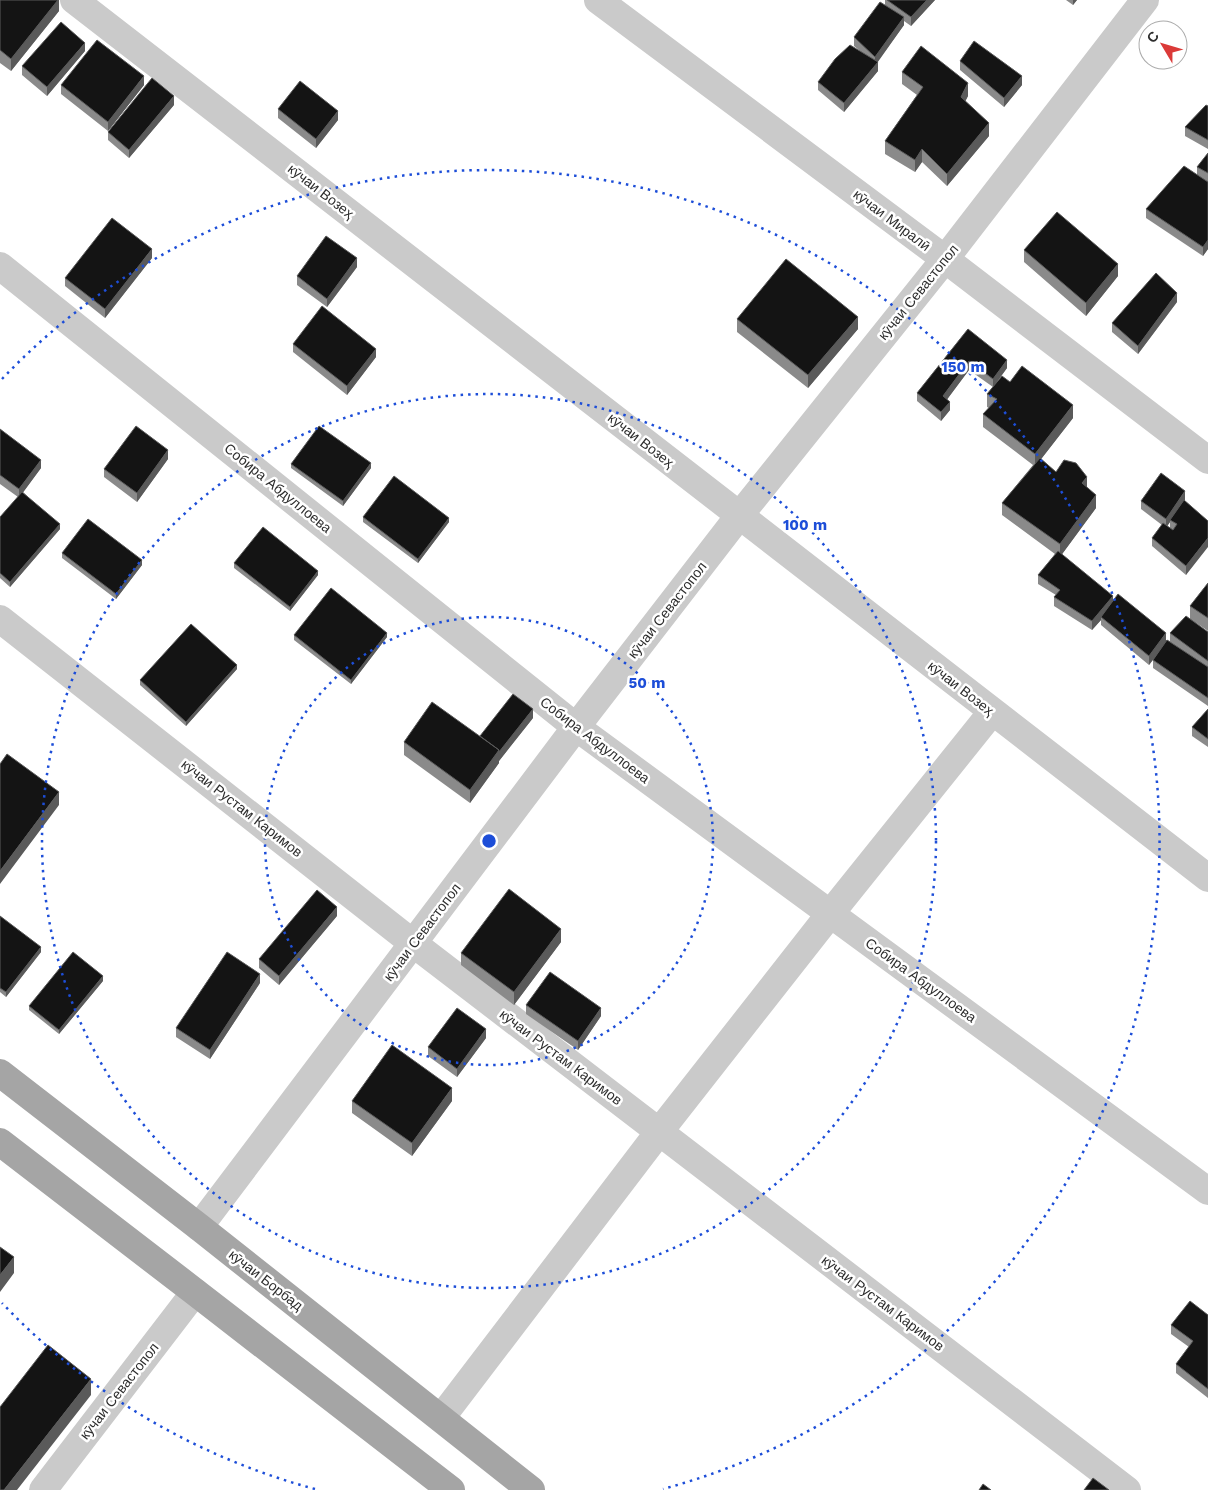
<svg xmlns="http://www.w3.org/2000/svg" width="1208" height="1490" font-family="'Work Sans',sans-serif">
	<rect width="100%" height="100%" fill="#fff"/>
	<g fill="none" stroke-linecap="round" stroke-linejoin="round">
		<path stroke="#cacaca" stroke-width="28" d="M74,0l1134,878
			M598,0l347,259 263,201
			M0,266l576,461 632,464
			M0,619l414,325 713,546
			M199,1227l377,-500 163,-211 206,-257 200,-259
			M441,1418l218,-286 171,-218 162,-202
			M43,1490l152,-198"/>
		<path stroke="#a5a5a5" stroke-width="28" d="M0,1073l199,154 332,263
			M0,1142l195,150 256,198"/>
	</g>
	<path fill="#8a8a8a" fill-rule="evenodd" d="M0,0h59v11l-48,60 -11,-8z
		M885,0h50l-24,26 -7,-5v4l-27,37 1,9 -34,41 -26,-22v-8l42,-31 -6,-5v-9l31,-31z
		M1066,0h11l-4,5z
		M85,51l-38,45 -25,-21v-9z
		M960,61l62,24 -18,22 -44,-37z
		M902,72l66,24 -3,5 24,35 -42,50 -25,-24 -7,10 -30,-18v-13l32,-46 -15,-11z
		M61,85h83l-36,46 -47,-37z
		M174,105l-45,53 -21,-18v-8z
		M1208,106v43l-23,-13v-9z
		M278,109l60,11 -22,28 -38,-30z
		M1208,153v96l-5,7 -57,-38v-9l51,-35v-7z
		M1024,250l94,26 -32,40 -62,-54z
		M152,258l-47,60 -40,-32v-8z
		M357,267l-30,40 -30,-22v-9z
		M1177,302l-39,52 -26,-22v-9z
		M737,319l121,10 -50,59 -71,-56z
		M968,329l39,39 -10,14h13l63,36 -32,41 15,13 31,16 9,20 -34,46 51,46 53,40 4,1v-8l20,-15v-12l18,-23v48l-13,-9 13,10v74l-55,-38v-8l-4,5 -48,-40v-5l-9,10 -38,-24v-9l2,-2 -18,-11v-9l17,-21 -53,-39v-12l31,-38 -50,-38v-13l6,-6 -2,-1v-13l6,-7 -24,-17 -22,29 3,11 -9,11 -24,-20v-8z
		M293,344l83,13 -29,38 -54,-43z
		M0,429l41,39 -18,24 37,37 -50,58 -10,-9v-61l18,-20 -18,-13z
		M168,459l-31,43 -33,-25v-8z
		M291,464l80,4 -28,38 -52,-38z
		M1185,500v1l23,20 -22,54 -34,-29v-8l10,-13 -21,-16v-8zM1170,522v6l-3,-2z
		M363,517l86,5 -31,41 -55,-41z
		M62,553l80,12 -26,34 -54,-41z
		M234,563l84,12 -28,36 -56,-43z
		M294,635l93,2 -36,47 -57,-44z
		M237,669l-51,57 -46,-41v-5z
		M1208,709v38l-16,-11v-9z
		M533,718l-34,43v2l-29,40 -66,-48v-13l76,-6z
		M0,916l41,36 -35,45 -6,-5z
		M337,916l-58,69 -20,-17v-9z
		M561,942l-47,63 -53,-40v-12z
		M103,981l-44,53 -30,-24v-4z
		M260,983l-50,76 -34,-22v-9z
		M526,1005l75,11 -23,34 -52,-36z
		M486,1038l-29,39 -29,-21v-9z
		M352,1101h100l-40,55 -60,-43z
		M1208,1315v83l-32,-25v-9l13,-17 -18,-13v-9z"/>
	<path fill="#5a5a5a" d="M58,0h1v11l-48,60v-12z
		M927,0h8l-24,26v-9z
		M1073,0h4l-4,5z
		M904,17v8l-29,41 3,-4v9l-34,41v-9l31,-37v-9z
		M85,43v8l-38,45v-9z
		M144,76v9l-36,46v-9z
		M1022,76v9l-18,22v-9z
		M968,83v13l-7,14v-13z
		M174,96v9l-45,53v-8z
		M338,111v9l-22,28v-9z
		M989,123v13l-42,50v-12z
		M922,149v13l-7,10v-12z
		M1208,240v9l-5,7v-9z
		M152,249v9l-47,60v-9z
		M357,258v9l-30,40v-8z
		M1118,264v12l-32,40v-13z
		M1177,293v9l-39,52v-8z
		M858,317v12l-50,59v-13z
		M376,349v8l-29,38v-9z
		M1007,360v8l-14,19v-8z
		M969,361v9l-26,35v-9z
		M950,402v8l-9,11v-9z
		M1073,405v13l-38,49v-13z
		M168,450v9l-31,43v-9z
		M41,460v8l-22,30v-9z
		M371,463v5l-28,38v-5z
		M1087,477v12l-5,-6z
		M1185,491v9l-14,20h-1v2l-4,6v-9z
		M1096,495v13l-36,49v-13z
		M449,518v4l-31,41v-4z
		M60,524v5l-50,58v-5z
		M1208,538v9l-22,28v-9z
		M142,560v5l-26,34v-5z
		M318,571v4l-28,36v-4z
		M1113,596v8l-12,13v3l-9,10v-9z
		M387,633v4l-36,47v-4z
		M1166,633v9l-17,23v-9z
		M237,665v4l-51,57v-4z
		M533,709v9l-34,43v2l-29,40v-13l29,-40z
		M59,792v13l-59,79v-13z
		M337,907v9l-58,69v-9z
		M561,929v13l-47,63v-13z
		M41,947v5l-35,45v-5z
		M260,974v9l-50,76v-9z
		M103,976v5l-44,53v-4z
		M601,1008v8l-23,34v-9z
		M486,1029v9l-29,39v-8z
		M452,1088v13l-40,55v-13z
		M14,1257v16l-14,19v-17z
		M91,1379v16l-74,95h-13z"/>
	<path fill="#141414" stroke="#5a5a5a" d="M0,0h58l-47,59 -11,-9z
		M887,0h40l-16,17z
		M880,2l24,15 -29,40 -21,-20z
		M61,22l24,21 -38,44 -25,-21z
		M97,40l47,36 -36,46 -47,-37z
		M974,41l48,35 -18,22 -44,-37z
		M850,45l28,17 -34,41 -26,-21 17,-23z
		M921,46l47,37 -7,14 28,26 -42,51 -25,-25 -7,11 -30,-19 38,-54 -21,-15z
		M152,78l22,18 -45,54 -21,-18z
		M300,81l38,30 -22,28 -38,-30z
		M1206,105l2,1v34l-23,-13z
		M1208,153v20l-11,-6z
		M1184,166l24,16v58l-5,7 -57,-38z
		M1057,212l61,52 -32,39 -62,-53z
		M112,218l40,31 -47,60 -40,-31z
		M326,236l31,22 -30,41 -30,-23z
		M786,259l72,58 -50,58 -71,-56z
		M1156,273l21,20 -39,53 -26,-23z
		M322,306l54,43 -29,37 -54,-42z
		M968,329l39,31 -14,19 -24,-18 -26,35 7,6 -9,10 -24,-19z
		M1022,366l51,39 -38,49 -52,-40 14,-15 -10,-5 15,-18 8,6z
		M136,426l32,24 -31,43 -33,-24z
		M319,426l52,37 -28,38 -52,-37z
		M0,429l41,31 -22,29 -19,-14z
		M1040,458l16,14 8,-12 12,3 11,14 -5,6 14,12 -36,49 -58,-41z
		M1161,473l24,18 -19,28 -25,-18z
		M394,476l55,42 -31,41 -55,-42z
		M22,492l38,32 -50,58 -10,-9v-56z
		M1184,500l24,21v17l-22,28 -34,-28 11,-15 10,7 4,-6 -7,-4z
		M88,519l54,41 -26,34 -54,-41z
		M263,527l55,44 -28,36 -56,-44z
		M1058,551l55,45 -21,25 -38,-24 6,-7 -22,-15z
		M1208,583v35l-18,-12z
		M331,588l56,45 -36,47 -57,-45z
		M1118,594l48,39 -17,23 -48,-39z
		M1186,616l22,16v29l-38,-28z
		M191,624l46,41 -51,57 -46,-42z
		M1167,640l41,27v31l-55,-38z
		M513,694l20,15 -34,43v-2l-19,-14z
		M432,702l67,48 -29,40 -66,-48z
		M1208,709v30l-16,-12z
		M7,754l52,38 -59,79v-107z
		M509,889l52,40 -47,63 -53,-39z
		M317,890l20,17 -58,69 -20,-17z
		M0,916l41,31 -35,45 -6,-4z
		M73,952l30,24 -44,54 -30,-24z
		M227,952l33,22 -50,76 -34,-22z
		M550,972l51,36 -23,33 -52,-36z
		M457,1008l29,21 -29,40 -29,-22z
		M392,1045l60,43 -40,55 -60,-42z
		M0,1247l14,10 -14,18z
		M1190,1301l18,14v74l-32,-25 17,-23 -22,-16z
		M48,1345l43,34 -87,111h-4v-83z
		M1093,1478l16,12h-25z
		M983,1484l8,6h-12z"/>
	<g fill="none" stroke="#1d4ed8" stroke-width="2.5" stroke-dasharray="2.5 5">
		<circle cx="489" cy="841" r="224"/>
		<circle cx="489" cy="841" r="447"/>
		<path d="M315 1489A671 671 0 0 1 2 1303M2 379A671 671 0 1 1 663 1489"/>
	</g>
	<g text-anchor="middle" stroke-width="5" stroke-linejoin="round" paint-order="stroke">
		<g font-size="14" fill="#2d2d2d" stroke="#fff">
			<text transform="translate(321 191) rotate(38)" y="5">кӯчаи Возеҳ</text>
			<text transform="translate(892 220) rotate(37)" y="5">кӯчаи Миралӣ</text>
			<text transform="translate(918 292) rotate(-51)" y="5">кӯчаи Севастопол</text>
			<text transform="translate(641 440) rotate(38)" y="5">кӯчаи Возеҳ</text>
			<text transform="translate(278 488) rotate(39)" y="5">Собира Абдуллоева</text>
			<text transform="translate(667 610) rotate(-52)" y="5">кӯчаи Севастопол</text>
			<text transform="translate(961 688) rotate(38)" y="5">кӯчаи Возеҳ</text>
			<text transform="translate(595 740) rotate(37)" y="5">Собира Абдуллоева</text>
			<text transform="translate(242 808) rotate(38)" y="5">кӯчаи Рустам Каримов</text>
			<text transform="translate(422 932) rotate(-53)" y="5">кӯчаи Севастопол</text>
			<text transform="translate(921 980) rotate(36)" y="5">Собира Абдуллоева</text>
			<text transform="translate(561 1057) rotate(37)" y="5">кӯчаи Рустам Каримов</text>
			<text transform="translate(266 1280) rotate(38)" y="5">кӯчаи Борбад</text>
			<text transform="translate(883 1303) rotate(37)" y="5">кӯчаи Рустам Каримов</text>
			<text transform="translate(119 1391) rotate(-52)" y="5">кӯчаи Севастопол</text>
		</g>
	</g>
	<circle cx="489" cy="841" r="8" fill="#1d4ed8" stroke="#fff" stroke-width="2.5"/>
	<g font-size="15" text-anchor="middle" font-weight="bold" fill="#1d4ed8" stroke="#fff" stroke-width="5" stroke-linejoin="round" paint-order="stroke">
		<text x="963" y="372">150 m</text>
		<text x="805" y="530">100 m</text>
		<text x="647" y="688">50 m</text>
	</g>
	<g transform="translate(1163 45) rotate(308)"><circle r="24" fill="#ffffff" stroke="#ababab"/>
	<path d="M0-4L9 19L0 12L-9 19Z" fill="#db3a38"/>
	<text y="-8" font-size="14" font-weight="bold" text-anchor="middle" fill="#2d2d2d">С</text>
	</g>
</svg>
